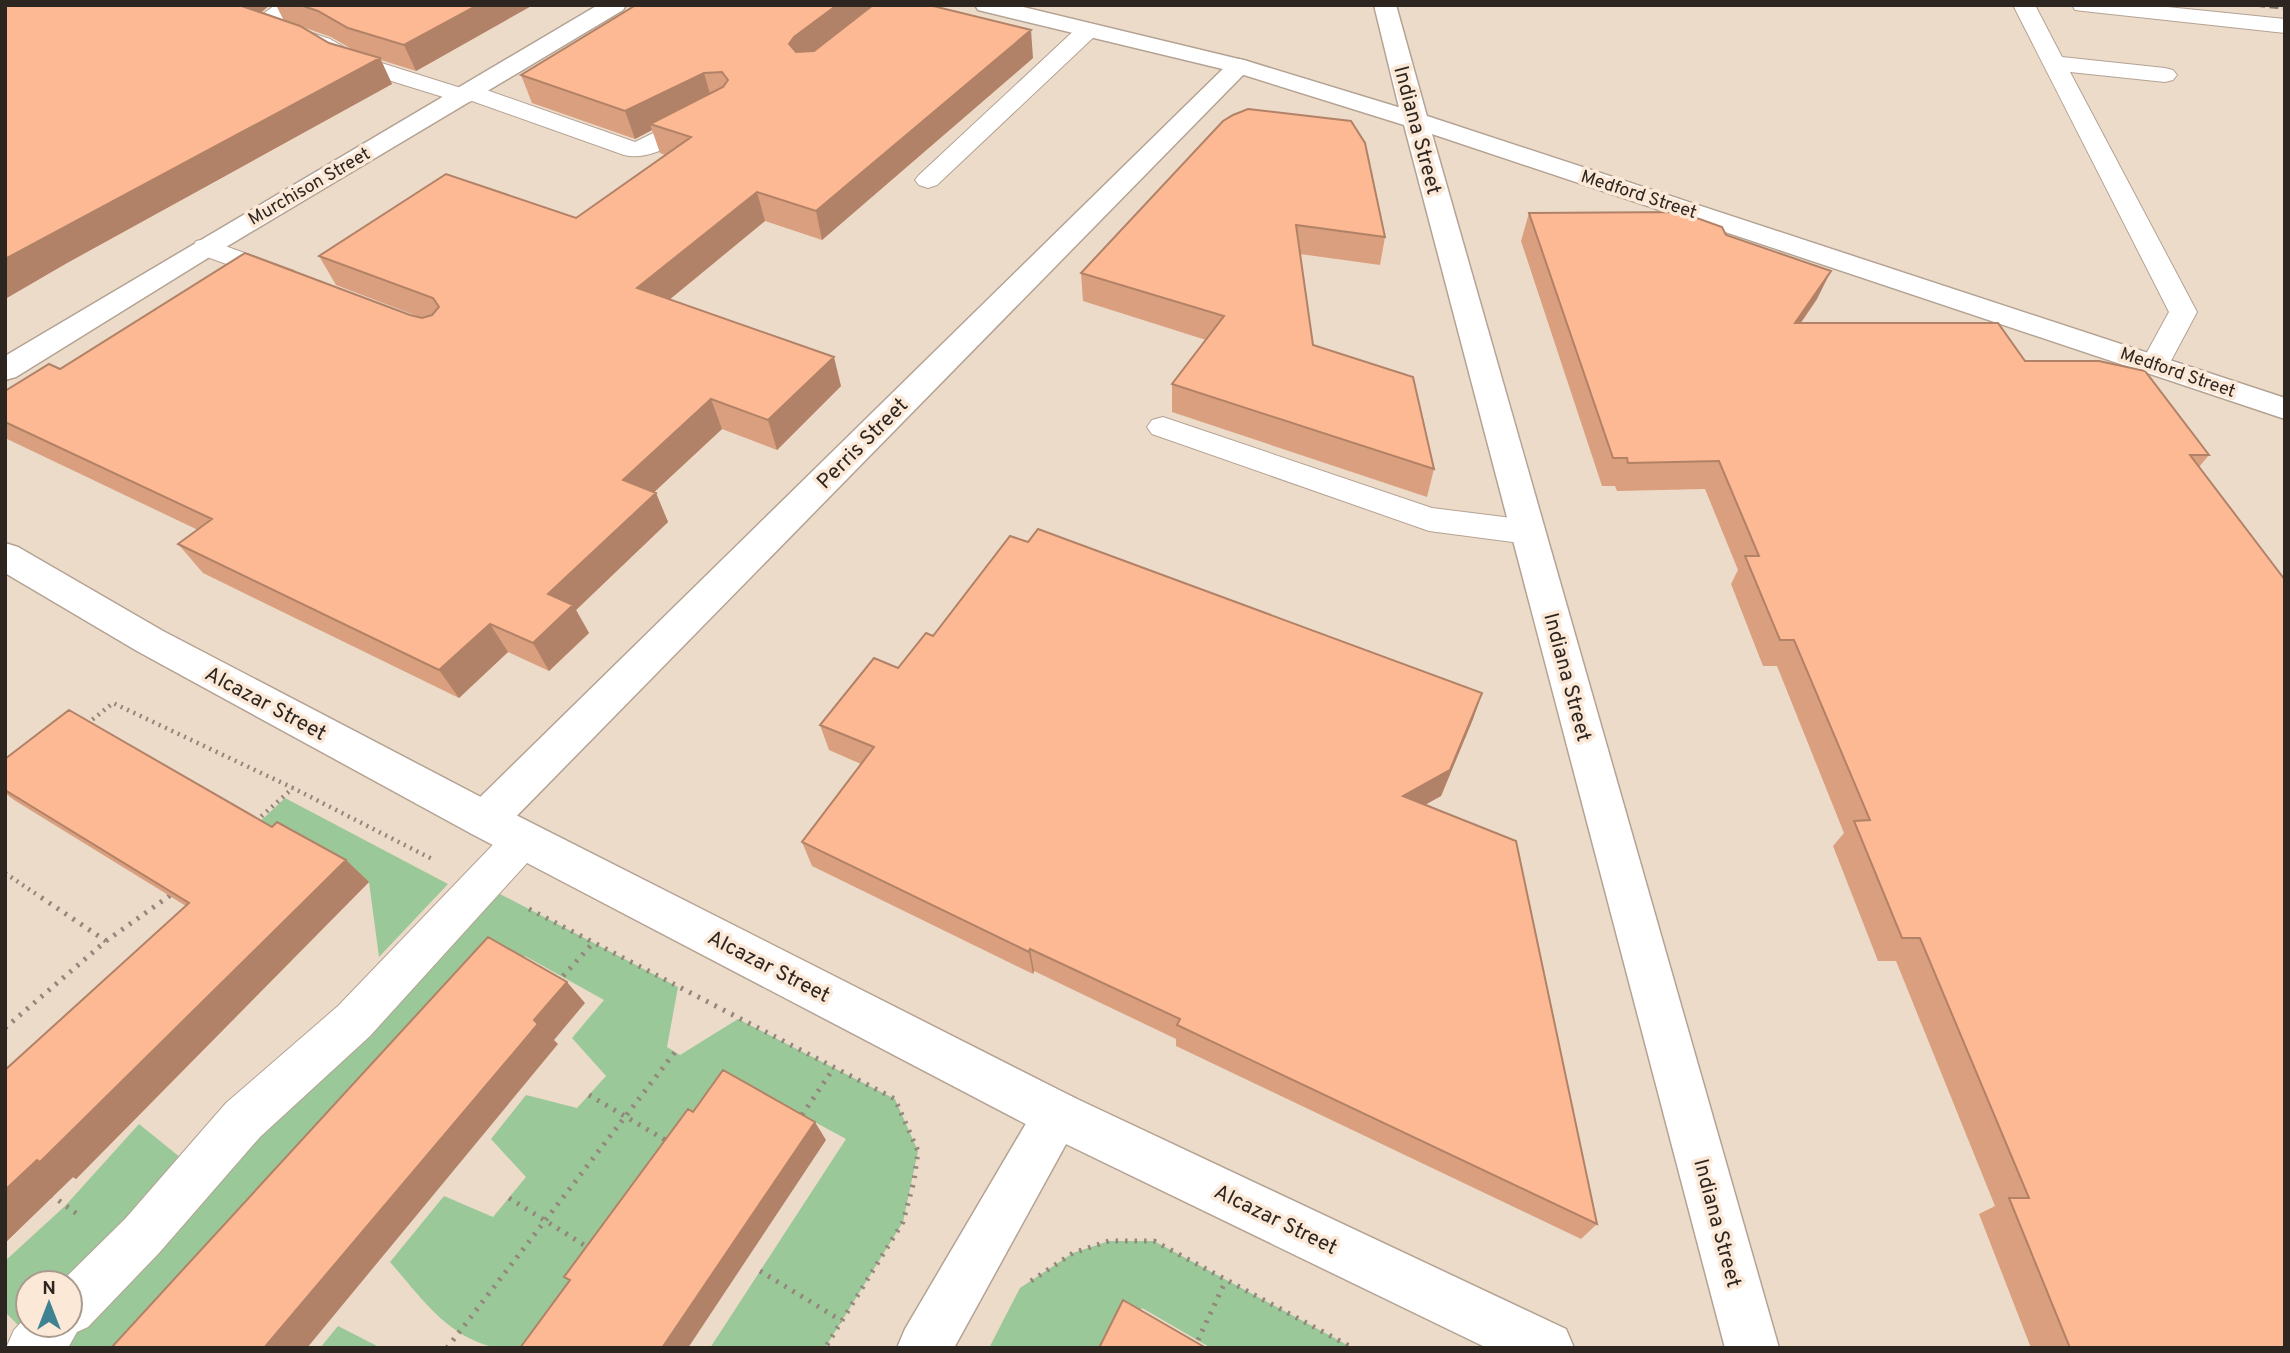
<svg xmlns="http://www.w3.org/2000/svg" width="2290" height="1353" font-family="Overpass,sans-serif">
	<rect width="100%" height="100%" fill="#eddbca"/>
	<path fill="#9bc899" d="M285,798l163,86 -69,73 -10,-75 -146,-26z
		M481,884l197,103 -11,60 13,8 58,-36 157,80 23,52 -15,71 -78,126h-115l136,-209 -44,-24 -228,233c-23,0 -59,5 -81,-1 -47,-11 -73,-51 -103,-85l54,-66 49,21 33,-40 -35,-38 35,-44 51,13 29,-32 -34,-38 32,-38 -79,-44 -105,103 -250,289h-121z
		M139,1124l42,34 -116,125h-37v40l-6,6 -17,-17v-51l60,-55z
		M1109,1241h45l199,107h-142l-69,-40 -24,40h-129l31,-60 53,-35z
		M338,1326l43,22h-61z"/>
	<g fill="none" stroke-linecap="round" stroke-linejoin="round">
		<defs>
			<path id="lane" d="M275,5h15l4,5 -15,12 51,17 29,17 102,32 9,-3 8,2 157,55 57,-28 9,-2 9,2 3,5 -3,5c-25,13 -57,38 -86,31l-152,-54 -8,2 -8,-2 -113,-35 -29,-17 -60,-21 -3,-5z
				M2013,5h22l27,52 103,11 8,2 4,5 -4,5 -8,2 -95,-10 127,240 -32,60 -10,2 -10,-2 -5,-7 29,-53z
				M2072,5h76l137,14v14l-202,-22 -8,-1z
				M1088,23l8,2 3,5 -3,5 -159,150 -9,3 -9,-3 -4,-5 4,-5 161,-150z
				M206,239l88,32 4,6 -4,6 -10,2 -88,-32 -3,-6 3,-6z
				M1163,417l269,91 96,12 12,4 5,8 -5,8 -12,4 -99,-13 -277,-97 -5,-7 5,-7z
				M523,822l14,6 6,12 -6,12 -167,184 -110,101 -101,116 -71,74 -11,5 -9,16h-62l8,-18 14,-15v10h42v-42h-10l65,-64 101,-116 112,-97 171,-178z"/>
			<path id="street" d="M598,5h28l-3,5 -407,243 -200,124 -11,3v-24z
				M1374,5h22l32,115 -4,5 -9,3 -9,-3 -4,-5z
				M1239,59l8,2 4,5 -4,5 -747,762 -15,5 -15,-5 -6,-13 6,-13 761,-746z
				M1058,1091l17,7 7,17 -128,233h-57l8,-19 136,-231z"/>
			<path id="secondary" d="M975,5h40l232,56 177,54 861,283v21l-853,-285 347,1214h-54l-321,-1223 -173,-54 -253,-61z
				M5,543l13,4 145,84 337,176 575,291 491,231 8,19h-87l-446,-216 -571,-299 -333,-182 -132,-78z"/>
		</defs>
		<use href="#lane" stroke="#b4a293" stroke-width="2"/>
		<use href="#street" stroke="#b4a293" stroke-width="3"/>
		<use href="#secondary" stroke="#b4a293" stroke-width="3"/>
		<path stroke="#93867b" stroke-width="4.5" stroke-dasharray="2 5" stroke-linecap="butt" d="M87,724l26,-21 180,85 141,72
			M256,821l37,-33
			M5,873l34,23
			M169,896l4,-3"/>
		<path stroke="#93867b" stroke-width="5" stroke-dasharray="2.5 7" stroke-linecap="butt" d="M529,909l366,190 23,52 -4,30 -11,41 -78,126
			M106,941l66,-47
			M563,976l30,-33
			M5,1028l101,-87 -70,-47
			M589,1095l78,46
			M802,1115l31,-46
			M51,1195l29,21
			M509,1198l80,50
			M760,1271l82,50
			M1031,1281l42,-28 36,-12h45l199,107
			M1198,1340l28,-60
			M447,1348l228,-296"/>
		<use href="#lane" fill="#fff" fill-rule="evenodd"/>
		<use href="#street" fill="#fff" fill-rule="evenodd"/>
		<use href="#secondary" fill="#fff" fill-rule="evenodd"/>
		<path stroke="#84786d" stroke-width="3.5" stroke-dasharray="9 4.5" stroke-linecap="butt" d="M2256,5l29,3"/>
	</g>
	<path fill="#da9f7e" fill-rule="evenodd" d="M5,5h265l-9,8 23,8 -8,-16h257l-117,66 -35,-11 11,24 -325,179 -62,36zM300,26l31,11 24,14 -26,-8z
		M1033,58l-211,182 -57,-19 -96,79 172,86 -64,64 -55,-21 -68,63 2,1 12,29 -92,88 13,23 -40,38 -41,-19 -49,46 -256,-125 -25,-29 20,-14 -193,-92v-47l55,-22 350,-54 12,3 -86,-33 -17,-29 257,-38 89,-63 -5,-2 -8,-23 -17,9 -103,-36 -11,-28z
		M1223,121l162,116 -5,28 -80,-11 13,91 121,124 -7,28 -255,-85v-28l34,-44 -123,-39 -2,-28z
		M1529,213l197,22 91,64 -16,24 224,38 184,94 -10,12 86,881h-254l-52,-134 16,-8 -99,-245h-18l-45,-115 11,-13 -67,-167h-14l-32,-82 7,-14 -33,-81 -88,2 -2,-5h-13l-81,-245z
		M1028,542l454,151 -9,26 -32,77 -16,9 172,419 -16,15 -405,-193v-7l-142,-68 -1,3 -221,-108 -10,-24 59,-78 -32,-14 -9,-25 78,-57 35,-32z
		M5,759l267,68 74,33 23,22 -293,297 -3,-2 -68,66v-173l181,-164 -172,-106 -9,-7z"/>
	<path fill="#b18267" d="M239,5h31l-21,16z
		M478,5h55l-117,66 -12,-26z
		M837,5h38l-75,60 -11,-21 5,-7z
		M1031,30l2,28 -211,182 -6,-29z
		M380,58l12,26 -325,179 -62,36v-40z
		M704,73l8,28 -62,23 2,6 -17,9 -10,-28z
		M757,192l8,29 -118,97 -10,-30z
		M1831,271l-14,28 -36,52 14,-28z
		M834,357l7,29 -64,64 -9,-30z
		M711,399l11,30 -86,80 -13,-29z
		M656,493l12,29 -92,88 13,23 -40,38 -16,-28 15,-49z
		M490,624l18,28 -49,46 -20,-28z
		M1482,693l-9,26 -32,77 -46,25 8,-25z
		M346,860l23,22 -293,297 -3,-2 -68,66v-53z
		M1030,949l4,22 -1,3 -4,-22z
		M567,982l18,21 -31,37 4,4 -251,304h-43l270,-328z
		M815,1122l11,18 -138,208h-26z"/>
	<path fill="#fdb993" stroke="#b18267" stroke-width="2" d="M5,5h234l61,21 29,17 51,15 -375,201z
		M300,5h178l-74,40 -56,-17 -30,-17z
		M636,5h201l-43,32 -5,7 7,8 18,-1 59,-46h56l102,25 -215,181 -59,-19 -120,96 197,69 -66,63 -57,-21 -88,81 33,13 -108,101 25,11 -40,38 -43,-19 -51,46 -261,-126 34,-25 -207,-97v-31l44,-27 11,5 185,-116 165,62 12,3 10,-3 7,-8 -6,-9 -114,-42 127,-82 130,44 115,-81 -41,-13 73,-37 5,-7 -6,-8 -18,1 -79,38 -104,-36z
		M1248,109l103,12 14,22 20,94 -89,-12 17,120 100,32 21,92 -262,-85 52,-68 -143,-43 142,-152 10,-6z
		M1680,212l42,15 4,8 105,36 -36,52h203l27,38h74l46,10 64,84h-19l95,125v768h-215l-61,-150h20l-109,-260h-18l-48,-117 16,-1 -76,-180h-14l-35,-84h14l-40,-95 -91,2 -1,-5h-14l-84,-245z
		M1038,529l444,164 -32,77 -47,26 113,45 81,383 -420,-199 3,-6 -150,-70 -1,3 -227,-110 72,-95 -54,-22 54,-67 24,10 28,-35 7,3 77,-100 18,6z
		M69,710l203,117 5,-5 69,38 -306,302 -3,-2 -32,30v-120l184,-167 -184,-113v-31z
		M488,937l79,45 -33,38 4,4 -274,324h-153z
		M723,1070l92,52 -153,226h-142l50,-68 -6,-3 124,-168 5,3z
		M1123,1300l83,48h-107z"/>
	<g text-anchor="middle" stroke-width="7" stroke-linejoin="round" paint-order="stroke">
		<g font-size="18" fill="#2d2620" stroke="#fbe8d7">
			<text transform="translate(309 186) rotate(-30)" y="6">Murchison Street</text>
			<text transform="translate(1639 194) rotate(18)" y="6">Medford Street</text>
			<text transform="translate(2178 372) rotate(19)" y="6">Medford Street</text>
		</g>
		<g font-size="21" fill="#2d2620" stroke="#fbe8d7">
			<text transform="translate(1418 130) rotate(75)" y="7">Indiana Street</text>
			<text transform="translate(862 443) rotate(-45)" y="7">Perris Street</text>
			<text transform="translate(1568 677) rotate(75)" y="7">Indiana Street</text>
			<text transform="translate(266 703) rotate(28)" y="7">Alcazar Street</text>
			<text transform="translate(769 966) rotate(27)" y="7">Alcazar Street</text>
			<text transform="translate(1276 1219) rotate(26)" y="7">Alcazar Street</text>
			<text transform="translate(1718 1223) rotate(75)" y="7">Indiana Street</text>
		</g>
	</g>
	<rect width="2290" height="1353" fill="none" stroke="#2d2620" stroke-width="14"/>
	<g transform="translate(49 1304)"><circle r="33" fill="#fbe8d7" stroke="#a99a8e" stroke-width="2"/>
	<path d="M0-5L12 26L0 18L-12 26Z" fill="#3e8391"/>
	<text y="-10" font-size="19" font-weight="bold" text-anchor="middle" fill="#2d2620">N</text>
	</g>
</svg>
